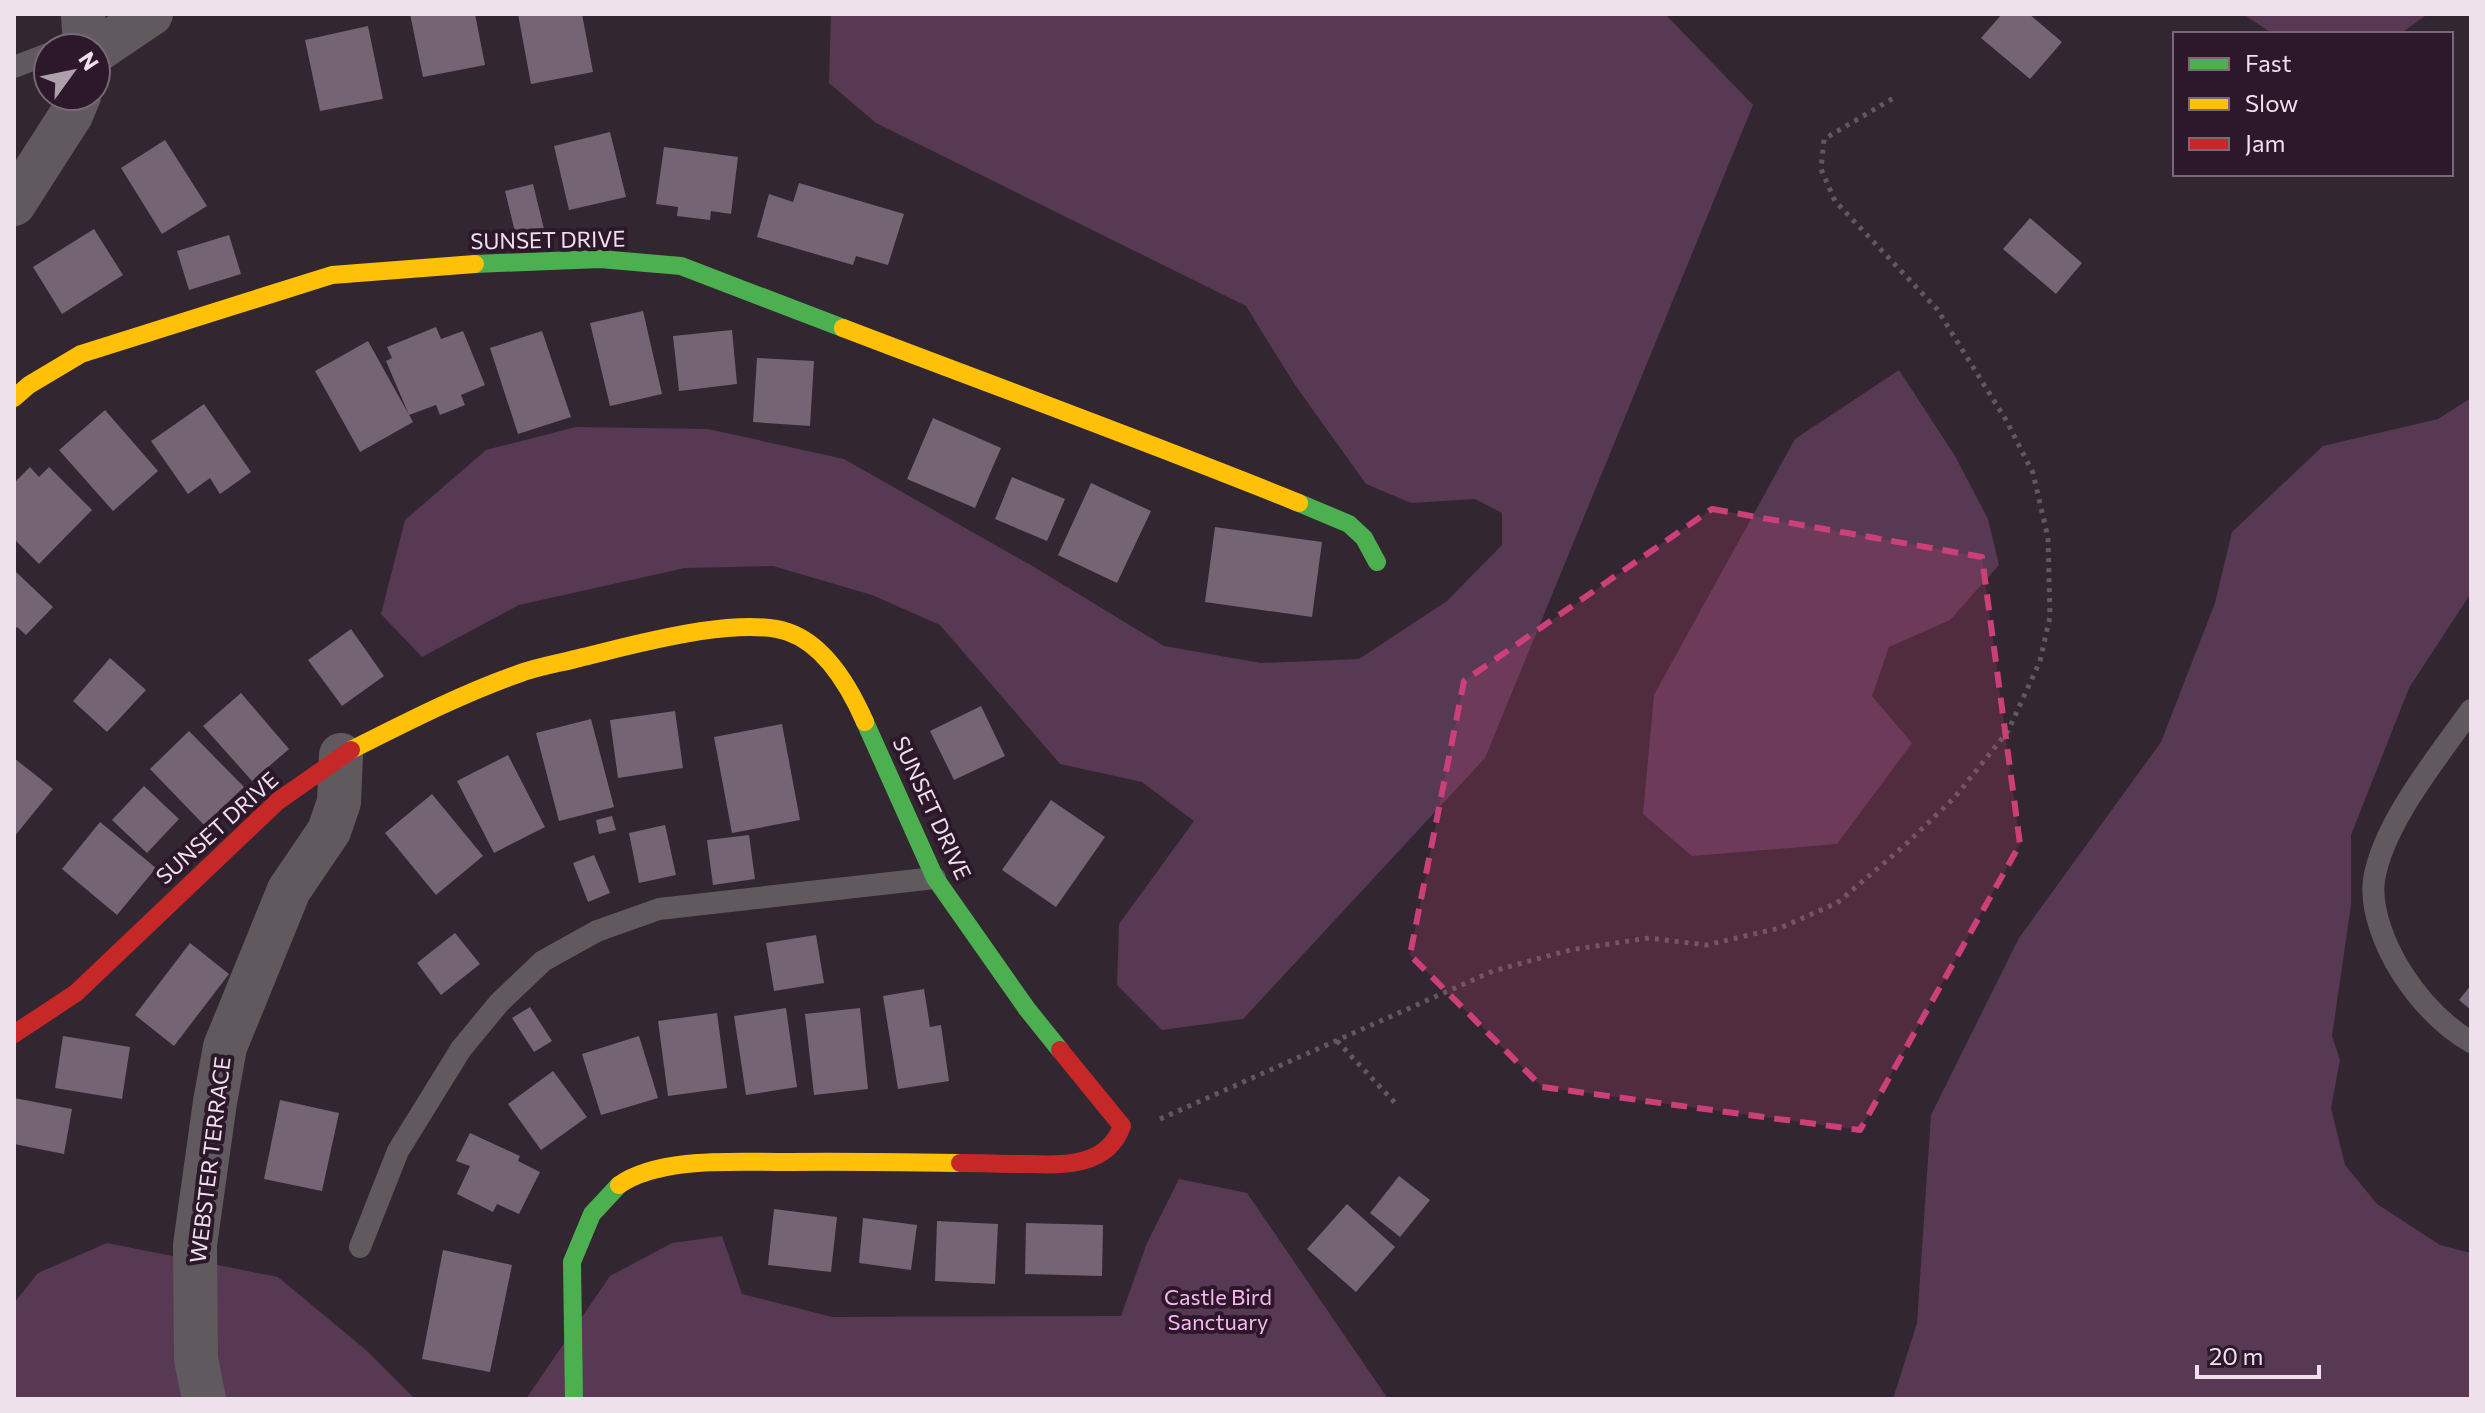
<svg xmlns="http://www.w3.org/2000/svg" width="2485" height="1413" font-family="Commissioner,sans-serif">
	<rect width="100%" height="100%" fill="#322630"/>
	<path fill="#573953" d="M831,14h834l88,91 -268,653 -242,261 -81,11 -45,-45 2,-61 75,-103 -52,-39 -82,-18 -120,-139 -68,-30 -99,-29 -88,2 -166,37 -97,52 -41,-43 24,-94 81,-70 90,-23 132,2 136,30 190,108 130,79 97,17 98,-4 88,-58 55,-56v-32l-27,-14 -64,4 -45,-19 -71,-99 -49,-79 -370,-183 -47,-40z
		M2243,14h185l-28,20h-127z
		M1899,370l56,86 33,63 11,46 -49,55 -61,27 -17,49 40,47 -75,101 -145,12 -49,-42 11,-119 141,-256z
		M2471,398v195l-62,95 -58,147v70l-19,131 8,24 -9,48 14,57 32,39 63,41 31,8v146h-578l24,-76 14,-208 88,-177 142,-196 54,-139 17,-71 91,-86 115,-27z
		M1179,1179l68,14 141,206h-862l84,-123 62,-33 50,-7 20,58 90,23 289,-1 26,-73z
		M107,1243l171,34 88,73 49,49h-401v-96l24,-30z"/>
	<path fill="#756473" d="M410,14h65l10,51 -62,12z
		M518,14h64l11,58 -62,12z
		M2002,14h27l33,28 -32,37 -49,-41z
		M368,26l15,73 -63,12 -15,-71z
		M610,132l16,65 -57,13 -15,-64z
		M165,140l42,66 -45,28 -41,-66z
		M664,147l74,10 -7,57 -20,-3 -1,9 -33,-4 1,-9 -22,-3z
		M799,183l105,31 -16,51 -32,-9 -3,9 -96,-28 12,-43 24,8z
		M533,184l11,45 -28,7 -11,-45z
		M2030,218l52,45 -26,31 -53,-45z
		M94,229l29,46 -61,39 -29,-47z
		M229,235l12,39 -52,16 -12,-39z
		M643,311l19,83 -52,12 -20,-83z
		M436,327l5,12 22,-8 22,54 -24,10 4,10 -25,10 -4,-10 -27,10 -23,-54 6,-3 -5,-11z
		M732,330l5,54 -58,7 -6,-55z
		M542,331l29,86 -53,17 -28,-86z
		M368,341l45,81 -53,30 -45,-81z
		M757,358l57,3 -4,65 -57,-4z
		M204,404l47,68 -31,22 -10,-16 -22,16 -37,-53z
		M105,410l53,61 -45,40 -54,-61z
		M933,418l68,30 -26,60 -68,-29z
		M30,467l9,10 10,-10 43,43 -53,54 -25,-25v-56z
		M1012,477l53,22 -18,42 -52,-22z
		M1091,483l60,28 -34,72 -59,-28z
		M1215,527l107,15 -10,75 -107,-15z
		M14,570l39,37 -27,28 -9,-8 -3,3z
		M351,629l33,47 -42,30 -34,-46z
		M110,658l36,32 -39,42 -34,-31z
		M241,693l48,56 -37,32 -49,-55z
		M981,706l24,50 -51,24 -24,-49z
		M675,711l8,57 -65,10 -8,-58z
		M591,719l23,88 -55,14 -23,-88z
		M782,724l18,96 -68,13 -18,-96z
		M189,731l55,56 -40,38 -54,-56z
		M508,755l37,72 -51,26 -37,-72z
		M14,758l39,31 -39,48z
		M144,786l35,33 -32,34 -35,-33z
		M432,794l51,62 -47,39 -51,-62z
		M1051,800l54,37 -49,70 -54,-37z
		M612,816l4,14 -17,4 -3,-14z
		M100,822l56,46 -39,47 -55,-46z
		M665,825l11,50 -37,8 -10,-50z
		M749,835l6,44 -42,6 -6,-45z
		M594,855l16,38 -22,9 -15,-39z
		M455,933l25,31 -39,31 -24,-32z
		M816,935l8,48 -50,8 -8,-48z
		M190,943l39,31 -55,72 -39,-31z
		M2471,985v25l-12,-10z
		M924,989l6,38 11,-2 8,56 -51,8 -15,-93z
		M530,1007l22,34 -18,11 -22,-34z
		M786,1008l11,79 -51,8 -12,-79z
		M860,1008l8,81 -54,6 -9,-81z
		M717,1013l10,75 -59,8 -10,-75z
		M63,1036l67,11 -8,52 -67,-11z
		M639,1036l19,62 -57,17 -19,-61z
		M553,1071l34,46 -46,33 -33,-46z
		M14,1098l58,11 -8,45 -50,-10z
		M280,1100l59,13 -17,78 -58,-12z
		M470,1133l50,23 -2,5 22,11 -21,42 -22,-10 -4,8 -36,-18 13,-28 -14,-5z
		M1399,1176l31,24 -30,37 -30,-24z
		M1347,1204l48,43 -39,45 -49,-43z
		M774,1209l63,8 -6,55 -63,-7z
		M863,1218l54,7 -6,45 -52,-7z
		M937,1221l61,3 -3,60 -60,-3z
		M1026,1223l77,2 -1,51 -77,-2z
		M443,1250l69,15 -22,107 -68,-13z"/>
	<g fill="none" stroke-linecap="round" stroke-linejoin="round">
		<path stroke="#605a5f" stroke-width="5" stroke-dasharray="4 6" stroke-linecap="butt" d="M1337,1041l61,65
			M1160,1119l333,-148 77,-21 79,-12 57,7 74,-17 57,-25 67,-57 51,-49 53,-66 32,-70 10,-44 -2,-79 -15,-65 -27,-53 -69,-111 -102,-108 -14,-32 3,-30 73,-43"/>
		<path stroke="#605a5e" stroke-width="22" d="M14,67l34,-13
			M2471,710c-33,47 -88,113 -97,170 -4,30 12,68 28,93 18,28 40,52 69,69
			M360,1247l38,-96 63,-102 38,-46 44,-42 54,-30 62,-22 276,-31"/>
		<path stroke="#605a5e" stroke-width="44" d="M83,14l2,34
			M96,51l55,-37
			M14,204l57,-89 8,-19
			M204,1399l-8,-40 -1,-114 20,-143 10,-55 64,-157 40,-59 10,-29 2,-47"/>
		<path stroke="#4caf50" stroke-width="18" d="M475,264l125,-5 81,7 162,62
			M1299,503l50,21 15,14 13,24
			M865,722l70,156 92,131 33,41
			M574,1399l-2,-137 20,-48 27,-29"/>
		<path stroke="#ffc107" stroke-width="18" d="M843,328c152,58 305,114 456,175
			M14,398l15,-13 52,-31 251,-79 143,-11
			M351,750c54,-27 110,-56 167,-76 21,-8 44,-11 65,-17 51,-12 155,-42 205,-25 38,13 62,56 77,90
			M619,1185c40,-28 115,-23 162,-23 60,-1 119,0 179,1"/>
		<path stroke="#c62828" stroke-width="18" d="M14,1034l62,-41 202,-192 73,-51
			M960,1163c21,0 42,1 64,1 37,1 83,4 98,-38l-62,-76"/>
	</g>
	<path fill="#cb4078" fill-opacity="0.2" stroke="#cb4078" stroke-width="6" stroke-dasharray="16 10" stroke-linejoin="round" d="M1712,509l270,48 38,287 -160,286 -318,-43 -132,-132 54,-274z"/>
	<g text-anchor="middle" stroke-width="8" stroke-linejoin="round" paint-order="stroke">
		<g font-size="22" fill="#efe1ec" stroke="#2c182a">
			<text transform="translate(548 240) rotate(-1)" y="8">SUNSET DRIVE</text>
			<text transform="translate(932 808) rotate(65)" y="8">SUNSET DRIVE</text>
			<text transform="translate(217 828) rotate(-42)" y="8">SUNSET DRIVE</text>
			<text transform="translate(210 1160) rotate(-83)" y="8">WEBSTER TERRACE</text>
		</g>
		<g font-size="22" fill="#f9b7f1" stroke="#2c182a">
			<text x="1218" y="1305">Castle Bird<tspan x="1218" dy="25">Sanctuary</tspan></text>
		</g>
	</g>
	<rect width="2485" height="1413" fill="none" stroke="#efe1ec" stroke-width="32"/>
	<rect x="2173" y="32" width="280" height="144" fill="#2c182a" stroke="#7a6878" stroke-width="2"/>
	<rect x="2189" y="58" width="40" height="12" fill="#4caf50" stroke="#7a6878" stroke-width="2"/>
	<text x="2245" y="72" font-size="24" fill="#efe1ec">Fast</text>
	<rect x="2189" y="98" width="40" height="12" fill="#ffc107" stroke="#7a6878" stroke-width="2"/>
	<text x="2245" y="112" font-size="24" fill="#efe1ec">Slow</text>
	<rect x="2189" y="138" width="40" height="12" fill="#c62828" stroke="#7a6878" stroke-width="2"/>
	<text x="2245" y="152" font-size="24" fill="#efe1ec">Jam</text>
	<g transform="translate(72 72) rotate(57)"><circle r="38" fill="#2c182a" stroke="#7a6878" stroke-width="2"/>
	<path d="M0-6L14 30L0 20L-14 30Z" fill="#ada0aa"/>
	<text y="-12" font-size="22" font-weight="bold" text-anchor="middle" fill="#efe1ec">N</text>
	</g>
	<path d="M2197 1365v12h122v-12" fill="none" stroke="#efe1ec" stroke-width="4"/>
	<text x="2209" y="1365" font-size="24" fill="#efe1ec" stroke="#2c182a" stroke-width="6" paint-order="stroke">20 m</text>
</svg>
